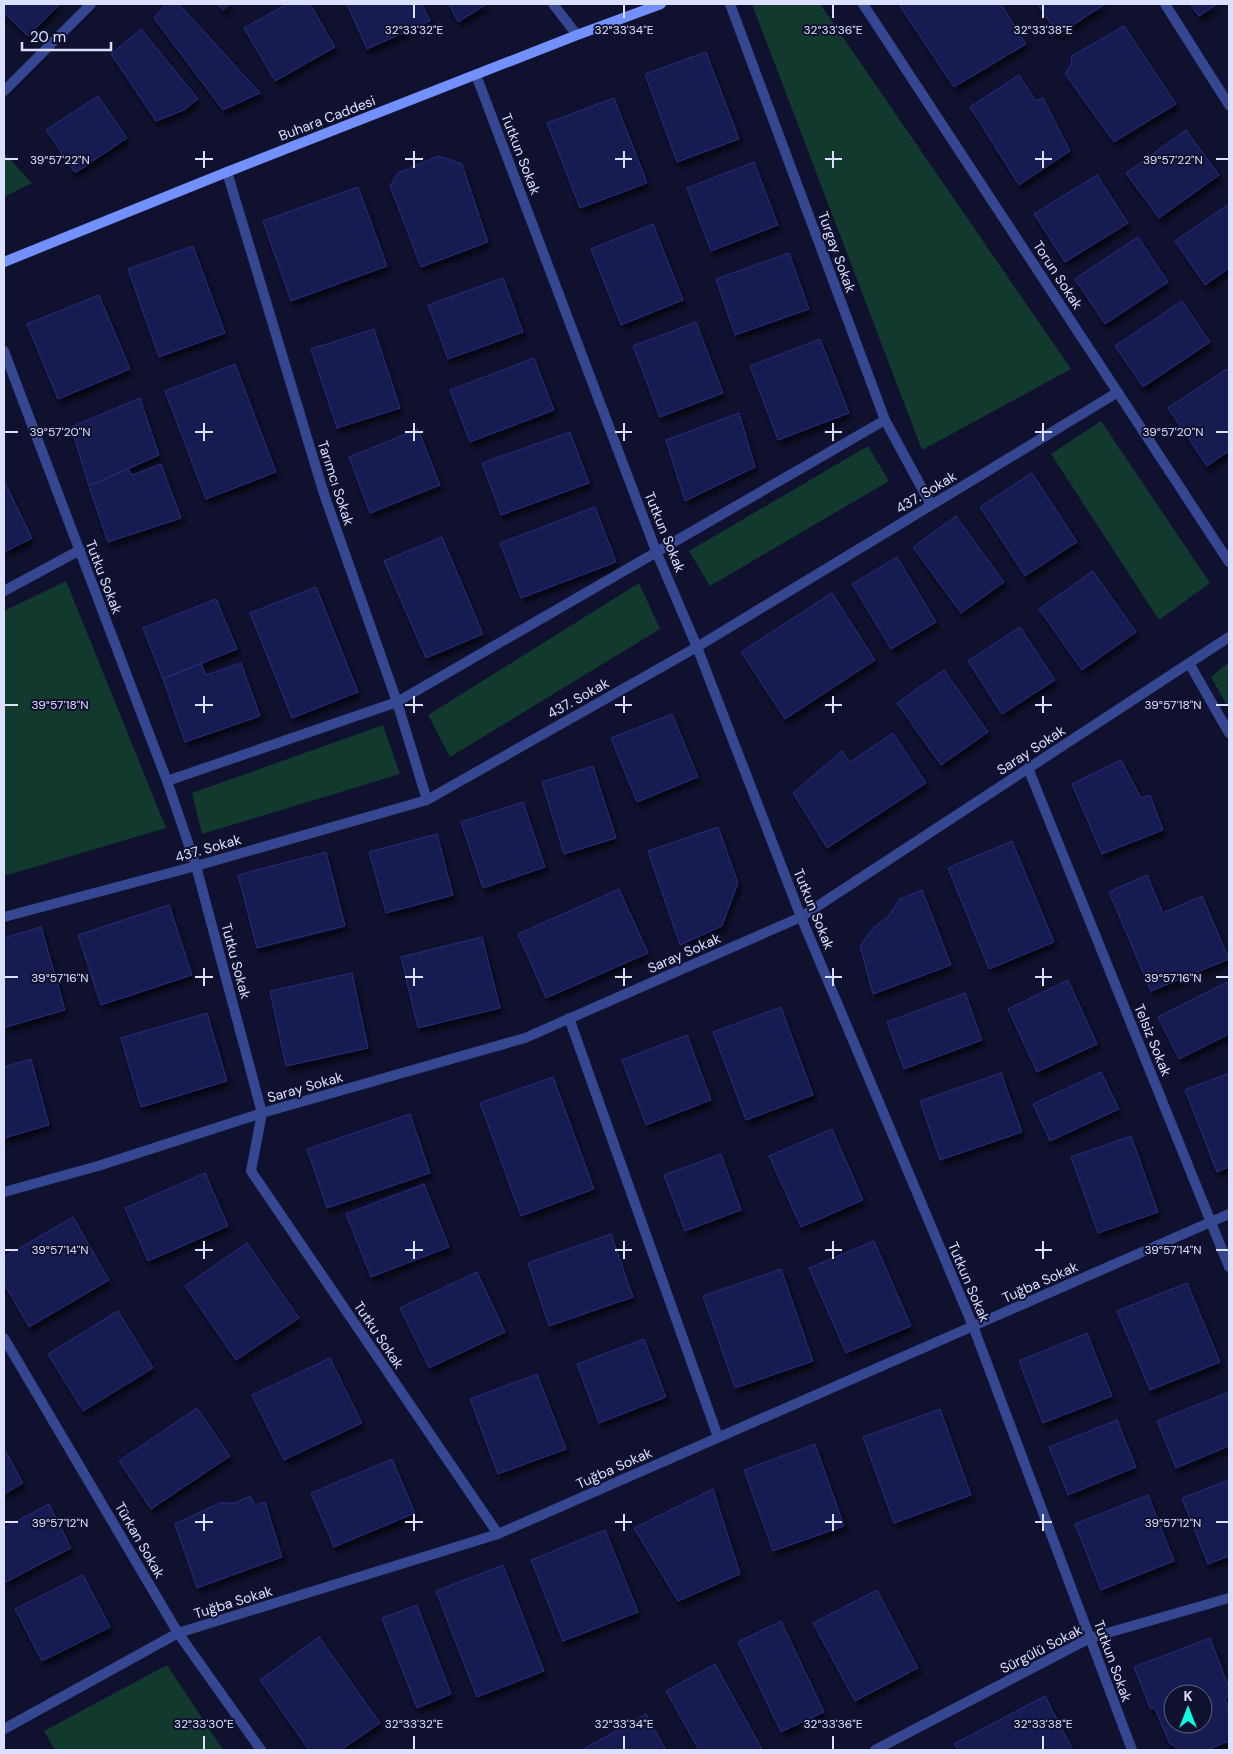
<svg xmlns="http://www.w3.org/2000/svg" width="1233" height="1754" font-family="'DM Sans',sans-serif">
	<defs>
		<filter id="shadow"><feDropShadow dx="3" dy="5.5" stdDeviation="2.5" flood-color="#0009"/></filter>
	</defs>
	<rect width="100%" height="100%" fill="#0f112e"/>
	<path fill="#11392e" d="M752,4h68l251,365 -149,81z
		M4,153l28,30 -28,14z
		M1101,421l109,162 -51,37 -108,-166z
		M868,446l21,35 -179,105 -21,-35z
		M66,581l100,247 -162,48v-265z
		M639,583l21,46 -210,128 -22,-42z
		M1229,662v47l-18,-32z
		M383,725l17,49 -198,60 -10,-41z
		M167,1665l56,85h-168l-11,-19z"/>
	<path fill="#191b51" stroke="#292c7f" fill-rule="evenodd" filter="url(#shadow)" d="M4,4h56l-32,32 -24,-23z
		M166,4h13l81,89 -37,17 -69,-92z
		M217,4h12l-6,6z
		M287,4h23l25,43 -60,34 -31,-53z
		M347,4h75l8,17 -63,28z
		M449,4h38l-29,18z
		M903,4h98l25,40 -72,43 -54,-81z
		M1038,4h67l-47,31z
		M1190,4h27l-18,12z
		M1124,26l52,78 -62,38 -49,-68 6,-10 1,-8z
		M141,29l57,70 -14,11 -28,11 -45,-67z
		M706,52l33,87 -62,23 -32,-88z
		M1019,75l17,26 7,-3 27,53 -51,34 -49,-78z
		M98,96l29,42 -52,35 -29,-43z
		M614,98l33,85 -67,25 -33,-85z
		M1186,130l33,45 -60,43 -33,-45z
		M438,156l24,8 26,78 -67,25 -31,-81 8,-13z
		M754,162l24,63 -67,26 -24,-63z
		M1097,175l31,48 -63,39 -31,-48z
		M358,187l29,79 -96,35 -28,-80z
		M1229,204v64l-24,17 -30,-44z
		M653,224l30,76 -62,25 -30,-76z
		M1138,237l30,45 -63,42 -30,-45z
		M193,246l32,87 -66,24 -31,-88z
		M789,253l20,56 -74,26 -19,-56z
		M503,278l20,54 -75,27 -20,-54z
		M99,295l31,74 -72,30 -31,-75z
		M1182,301l28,41 -67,45 -28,-41z
		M696,322l27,71 -63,24 -27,-71z
		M374,329l26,79 -63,20 -26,-79z
		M820,339l29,74 -71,27 -28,-74z
		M534,358l20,52 -84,32 -20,-52z
		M235,364l41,108 -70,27 -41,-108z
		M1227,369l2,3v79l-22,15 -39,-58z
		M140,398l19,57 -70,31 -18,-59z
		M739,413l16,54 -70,34 -19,-61z
		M418,429l22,56 -70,28 -21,-56z
		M570,432l19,51 -88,32 -19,-52z
		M161,464l20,54 -73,24 -19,-56 39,-17 4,6z
		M1032,473l45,69 -52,34 -45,-69z
		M4,481l28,57 -28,14z
		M595,507l21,55 -95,36 -21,-55z
		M956,516l48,66 -43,31 -48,-66z
		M442,537l41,97 -57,24 -42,-97z
		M897,557l39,65 -45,27 -39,-65z
		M1093,571l43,61 -54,38 -43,-61z
		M316,587l42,105 -66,26 -42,-105z
		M832,593l43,67 -90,59 -44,-67z
		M216,599l21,50 -74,30 -20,-51z
		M1020,627l35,53 -53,34 -34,-53z
		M201,663l5,12 35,-12 19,53 -75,26 -22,-63z
		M944,670l44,62 -47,33 -44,-62z
		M672,714l26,63 -61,25 -26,-64z
		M893,733l33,50 -99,65 -34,-55 49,-42 8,11z
		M1121,760l20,38 9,-3 13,35 -61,24 -30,-70z
		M593,766l23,72 -52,16 -22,-72z
		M523,802l22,65 -62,21 -22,-66z
		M718,827l20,56 -16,43 -42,19 -32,-94z
		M437,834l16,61 -67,18 -17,-61z
		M1012,841l42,101 -65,27 -41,-101z
		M326,852l19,74 -88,22 -19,-73z
		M1147,875l16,38 39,-17 27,63 -78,32 -42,-99z
		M619,889l29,64 -102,45 -28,-64z
		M922,890l29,75 -78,29 -13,-48 13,-18 15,-11 12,-18z
		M169,905l23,70 -91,30 -23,-70z
		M41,927l24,83 -59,17 -2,-7v-82z
		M482,937l18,71 -82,20 -17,-71z
		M352,973l16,75 -82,18 -16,-75z
		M1068,980l29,64 -60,28 -29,-63z
		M1229,981v53l-50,25 -21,-42z
		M965,993l17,47 -78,29 -17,-47z
		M781,1007l32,88 -67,25 -33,-88z
		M207,1013l20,68 -86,26 -20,-69z
		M687,1035l24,65 -65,25 -24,-65z
		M31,1059l18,66 -45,13v-71z
		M1101,1072l18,37 -69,32 -17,-37z
		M1001,1073l21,59 -82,28 -20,-59z
		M1229,1073v94l-12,5 -32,-82z
		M553,1077l41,112 -73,27 -41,-113z
		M410,1114l20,59 -103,35 -20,-59z
		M832,1129l31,71 -62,27 -32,-71z
		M1131,1136l27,76 -60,21 -27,-76z
		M721,1154l20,56 -56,21 -21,-56z
		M205,1173l23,53 -80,35 -23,-53z
		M424,1184l25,63 -78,30 -25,-63z
		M73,1217l36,63 -80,47 -25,-44v-26z
		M611,1234l22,63 -84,29 -21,-63z
		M874,1241l37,85 -65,27 -37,-85z
		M247,1243l52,75 -63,42 -51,-74z
		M781,1269l32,92 -78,27 -32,-92z
		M477,1272l28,60 -76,36 -29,-60z
		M1187,1283l33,79 -70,28 -33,-79z
		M118,1311l35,57 -70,43 -35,-57z
		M1087,1333l25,63 -69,27 -24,-62z
		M644,1339l22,58 -67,26 -22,-59z
		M330,1358l32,65 -78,37 -32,-65z
		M537,1374l29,75 -68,25 -28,-75z
		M1229,1392v54l-53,22 -19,-47z
		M197,1408l33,48 -79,53 -32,-48z
		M940,1409l31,86 -77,28 -31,-86z
		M1117,1420l19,47 -68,28 -19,-48z
		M815,1444l29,82 -71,25 -29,-81z
		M4,1448l19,35 -19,11z
		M392,1459l23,54 -81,34 -23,-54z
		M1229,1480v76l-21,8 -26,-66z
		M713,1489l27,85 -62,27 -44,-73z
		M1148,1495l26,66 -73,29 -26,-66z
		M250,1496l5,9 10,-3 17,55 -85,31 -22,-64 45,-21h15z
		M49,1504l22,44 -67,35v-55z
		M605,1530l33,82 -75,29 -32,-81z
		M503,1565l41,106 -67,26 -41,-106z
		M83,1575l27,52 -68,34 -27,-52z
		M877,1590l41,78 -63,33 -42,-78z
		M417,1605l34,89 -34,14 -35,-90z
		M781,1621l43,91 -43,20 -43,-90z
		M319,1637l61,86 -39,27h-32l-49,-70z
		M1210,1638l19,50v9l-4,2 4,10v32l-22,9h-30l-2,-4 -5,-2 -15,-35 -5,-1 -16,-41zM1173,1694h30v30h-30z
		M715,1664l47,85 -2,1h-61l-33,-59z
		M1045,1696l28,54h-115l-4,-6z
		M646,1714l20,36h-84z"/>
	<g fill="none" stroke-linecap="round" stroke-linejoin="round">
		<path stroke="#364791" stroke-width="10" d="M553,4l24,31
			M730,4l155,416 46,85
			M863,4l366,558
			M1165,4l64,101
			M476,75l180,476 41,96 104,270 172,409 159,424
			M4,91l87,-87
			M227,172l97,322 73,208 30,98
			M4,351l163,430 29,85 66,247 -11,58 247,363
			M4,591l76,-41
			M1189,663l40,70
			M1028,768l201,499
			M167,781l230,-79 488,-282
			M4,917l192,-51 231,-66 270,-153 421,-255
			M569,1018l149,419
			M4,1192l94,-26 164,-53 263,-75 276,-121 428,-280
			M4,1338l174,295 83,117
			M4,1729l174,-96 320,-99 731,-320
			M875,1750l215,-112 139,-40"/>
		<path stroke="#7390ff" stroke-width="10" d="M4,262l223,-90 350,-137 84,-31"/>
	</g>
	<path fill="none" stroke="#dce0ff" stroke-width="2" d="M414,5v13M624,5v13M833,5v13M1043,5v13M204,151v17M414,151v17M624,151v17M833,151v17M1043,151v17M5,159h13M195,159h18M405,159h18M615,159h17M825,159h17M1035,159h17M1216,159h12M204,423v18M414,423v18M624,423v18M833,423v18M1043,423v18M5,432h13M195,432h18M405,432h18M615,432h17M825,432h17M1035,432h17M1216,432h12M204,696v17M414,696v17M624,696v17M833,696v17M1043,696v17M5,705h13M195,705h18M405,705h18M615,705h17M825,705h17M1035,705h17M1216,705h12M204,968v18M414,968v18M624,968v18M833,968v18M1043,968v18M5,977h13M195,977h18M405,977h18M615,977h17M825,977h17M1035,977h17M1216,977h12M204,1241v18M414,1241v18M624,1241v18M833,1241v18M1043,1241v18M5,1250h13M195,1250h18M405,1250h18M615,1250h17M825,1250h17M1035,1250h17M1216,1250h12M204,1514v17M414,1514v17M624,1514v17M833,1514v17M1043,1514v17M5,1522h13M195,1522h18M405,1522h18M615,1522h17M825,1522h17M1035,1522h17M1216,1522h12M204,1736v13M414,1736v13M624,1736v13M833,1736v13M1043,1736v13"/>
	<g text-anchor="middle" stroke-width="4" stroke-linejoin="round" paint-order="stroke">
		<g font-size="14" fill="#dce0ff" stroke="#0f112e">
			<text transform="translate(327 118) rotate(-21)" y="5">Buhara Caddesi</text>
			<text transform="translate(521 154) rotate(69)" y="5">Tutkun Sokak</text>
			<text transform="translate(837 252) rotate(70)" y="5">Turgay Sokak</text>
			<text transform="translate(1058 275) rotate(57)" y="5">Torun Sokak</text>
			<text transform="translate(336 483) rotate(72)" y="5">Tarımcı Sokak</text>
			<text transform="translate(926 492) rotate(-31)" y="5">437. Sokak</text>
			<text transform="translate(665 532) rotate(68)" y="5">Tutkun Sokak</text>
			<text transform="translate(104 577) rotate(69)" y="5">Tutku Sokak</text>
			<text transform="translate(578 698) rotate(-29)" y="5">437. Sokak</text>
			<text transform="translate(1031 750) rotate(-33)" y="5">Saray Sokak</text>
			<text transform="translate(208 848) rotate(-16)" y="5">437. Sokak</text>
			<text transform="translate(814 909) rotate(68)" y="5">Tutkun Sokak</text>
			<text transform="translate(684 953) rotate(-24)" y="5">Saray Sokak</text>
			<text transform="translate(236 961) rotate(75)" y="5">Tutku Sokak</text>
			<text transform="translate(1153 1040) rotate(68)" y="5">Telsiz Sokak</text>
			<text transform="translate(305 1087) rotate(-16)" y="5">Saray Sokak</text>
			<text transform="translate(969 1282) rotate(67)" y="5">Tutkun Sokak</text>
			<text transform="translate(1040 1282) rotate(-24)" y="5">Tuğba Sokak</text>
			<text transform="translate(379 1335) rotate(56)" y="5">Tutku Sokak</text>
			<text transform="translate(614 1468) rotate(-24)" y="5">Tuğba Sokak</text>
			<text transform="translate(140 1540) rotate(60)" y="5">Türkan Sokak</text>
			<text transform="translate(233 1602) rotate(-17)" y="5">Tuğba Sokak</text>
			<text transform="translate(1041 1649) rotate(-27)" y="5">Sürgülü Sokak</text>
			<text transform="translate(1113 1661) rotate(70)" y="5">Tutkun Sokak</text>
		</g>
	</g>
	<g font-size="12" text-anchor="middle" fill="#dce0ff" stroke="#0f112e" stroke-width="4" stroke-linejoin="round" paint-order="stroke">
		<text x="414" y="34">32°33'32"E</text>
		<text x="624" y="34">32°33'34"E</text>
		<text x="833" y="34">32°33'36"E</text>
		<text x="1043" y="34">32°33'38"E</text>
		<text x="60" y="164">39°57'22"N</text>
		<text x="1173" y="164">39°57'22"N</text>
		<text x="60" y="436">39°57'20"N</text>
		<text x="1173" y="436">39°57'20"N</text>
		<text x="60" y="709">39°57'18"N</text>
		<text x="1173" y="709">39°57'18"N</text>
		<text x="60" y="982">39°57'16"N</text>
		<text x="1173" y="982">39°57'16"N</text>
		<text x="60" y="1254">39°57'14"N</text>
		<text x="1173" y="1254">39°57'14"N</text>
		<text x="60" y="1527">39°57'12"N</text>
		<text x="1173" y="1527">39°57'12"N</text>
		<text x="204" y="1728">32°33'30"E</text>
		<text x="414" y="1728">32°33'32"E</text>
		<text x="624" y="1728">32°33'34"E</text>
		<text x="833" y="1728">32°33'36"E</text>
		<text x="1043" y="1728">32°33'38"E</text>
	</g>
	<rect width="1233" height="1754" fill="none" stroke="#dce0ff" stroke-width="10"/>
	<g transform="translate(1188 1709)"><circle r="24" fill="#0f112e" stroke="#616482"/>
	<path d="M0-4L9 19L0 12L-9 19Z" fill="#08ffdf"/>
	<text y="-8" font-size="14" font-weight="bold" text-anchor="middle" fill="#dce0ff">K</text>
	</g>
	<path d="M22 42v8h89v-8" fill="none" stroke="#dce0ff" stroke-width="2.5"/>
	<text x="30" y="42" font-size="15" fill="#dce0ff" stroke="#0f112e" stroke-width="4" paint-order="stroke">20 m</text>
</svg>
